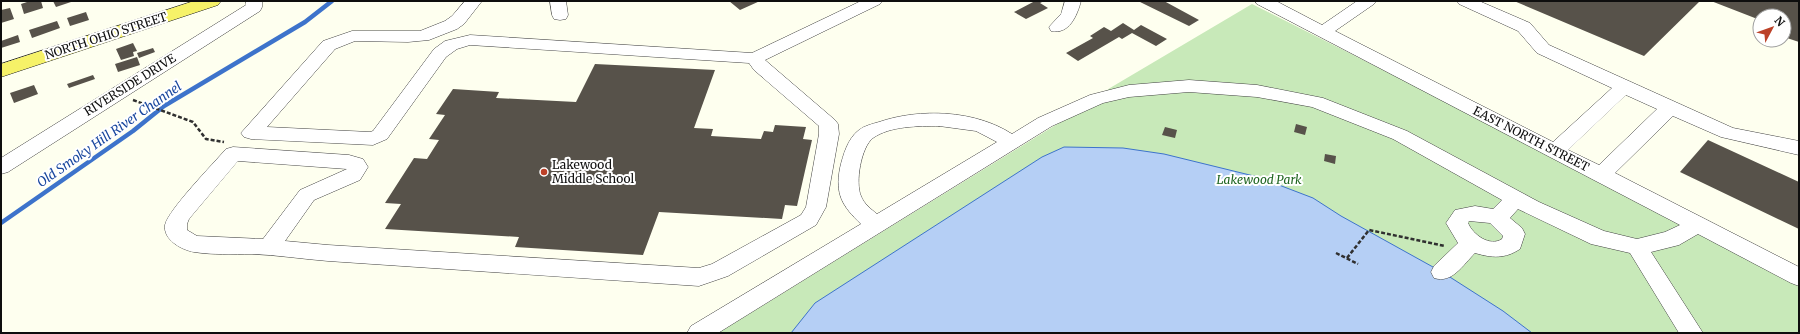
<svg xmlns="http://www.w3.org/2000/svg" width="1800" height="334" font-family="Merriweather,serif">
	<rect width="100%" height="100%" fill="#feffef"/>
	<path fill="#c8e9b9" d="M1252,4l248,125 299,157v47h-1081l349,-215 43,-30z"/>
	<path fill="#b5cff5" stroke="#3d73cb" d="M1064,147l59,1 41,6 94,23 55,21 28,18 101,56 61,39 29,22h-741l24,-30 227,-146z"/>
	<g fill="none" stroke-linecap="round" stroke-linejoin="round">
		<path stroke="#3d73cb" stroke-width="4.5" d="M1,223l132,-92 31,-25 141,-84 27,-21"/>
	</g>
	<path fill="#57524a" d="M30,1h11l2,7 -19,6 -3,-10z
		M53,1h21l-18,6z
		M729,1h31l-20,9z
		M1035,1h9l-4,2 8,5 -22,11 -12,-7z
		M1138,1h26l35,19 -10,6z
		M1514,1h186l-56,55z
		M1711,1h88v41l-15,-5 5,-6 -5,-2v-13h-24v4z
		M10,8l4,11 -13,4v-13z
		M86,12l3,8 -19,6 -3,-8z
		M57,21l3,7 -28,10 -3,-8z
		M1123,23l11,7 7,-5 26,14 -11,7 -24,-13 -10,6 -3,-2 -41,24 -12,-8 27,-15 -3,-2 14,-9 7,4z
		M18,35l2,7 -19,6v-7z
		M133,43l4,8 -4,1 1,4 -13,4 -5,-11z
		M153,48l2,4 -16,6 -2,-5z
		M137,57l3,8 -22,7 -3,-8z
		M595,64l120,6 -21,58 19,1 -2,7 50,3 3,-8 9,1 2,-7 31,2 -3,12 9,1 -15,66 -12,-1 -3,14 -123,-7 -16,43 -128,-8 4,-10 -134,-8 16,-25 -16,-1 29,-45 13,1 12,-19 -10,-1 16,-24 -9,-1 17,-25 46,3 -3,6 80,4z
		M93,75l2,4 -26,9 -2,-4z
		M34,85l4,9 -24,9 -4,-10z
		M1296,124l11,3 -2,8 -11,-3z
		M1165,127l12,3 -2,8 -13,-3z
		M1708,140l91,42v47l-119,-57z
		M1325,154l11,2 -1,8 -11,-3z"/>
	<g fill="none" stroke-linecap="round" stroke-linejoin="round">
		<defs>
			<path id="minor" d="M246,1h16v6l-2,4 -252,161 -7,2v-16l245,-153z
				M465,1h17l-18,23 -7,5 -28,11 -21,2 -53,-1 -20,8 -68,78 103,5 3,-1 61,-82 11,-8 25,-6 282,18 109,-52h21l-2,3 -115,56 70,60 3,4 1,10 -13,73 -10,18 -88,51 -29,10 -371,-25c-25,-2 -51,-6 -76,-7 -19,0 -40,1 -58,-2 -12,-2 -31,-12 -29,-27 3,-15 49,-62 61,-76l7,-2 116,8 14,4 5,8 -8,13 -46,20 -29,41 43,4 371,23 13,-4 89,-49 5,-8 13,-73v-8l-65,-56 -5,-7 -279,-18 -13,4 -11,8 -59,82 -14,6 -122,-6 -7,-2 -3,-4 82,-92 29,-10h68l25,-10 7,-5zM238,161l109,8 -47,21 -37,49 -66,-3 -10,-6v-6l2,-5z
				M550,1h16l2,14 -2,4 -6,1 -6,-1 -2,-4z
				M1065,1h16c-4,15 -12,34 -30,30l-2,-4 12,-13z
				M1255,1h21l46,24 35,-24h19l-2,3 -39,27 218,111 59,-54 -75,-35 -19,-22 -59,-27 -2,-3h22l51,22 19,22 184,83 66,13v14l-78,-18 -48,-21 -58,57 184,94v19l-8,-3 -93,-49 -19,11 -28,7 52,81h-24l-49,-80 -39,-9 -73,-35 -8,9 12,10 3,6 -5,15c-15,10 -28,9 -45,4 -12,12 -23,31 -41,25l-3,-6 3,-6 24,-23 -12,-20 9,-13 20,-4 18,3 9,-9 -109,-61 -81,-32 -55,-10 -68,-5 -60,5 -26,6 -51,23 -334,207h-31l4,-7 170,-102c-19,-18 -26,-30 -21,-56 3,-13 8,-30 19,-38 5,-4 13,-6 20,-8 41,-14 96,-12 133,12l26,-16 52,-23 39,-10 60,-5 68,5 66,13 84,33 132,71 65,29 33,8 28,-7 15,-7 -423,-221zM1626,95l31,14 -58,56 -31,-15zM939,126l37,5 21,11 -120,72c-6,-5 -13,-10 -16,-18 -6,-13 0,-49 12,-58 17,-12 45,-12 66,-12zM1469,221l21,2 13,13 -1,3c-12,8 -29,-4 -34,-16z"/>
			<path id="major" d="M194,1h27l-3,4 -217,72v-13z"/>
		</defs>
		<use href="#minor" stroke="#414141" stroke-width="1"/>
		<use href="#major" stroke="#1f1f1f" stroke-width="1"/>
		<path stroke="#303030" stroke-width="2.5" stroke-dasharray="4 2" stroke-linecap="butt" d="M133,100l60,22 13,17 18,3
			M1336,253l22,11
			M1347,258l22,-28 76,16"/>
		<use href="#minor" fill="#fff" fill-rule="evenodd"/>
		<use href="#major" fill="#f6f268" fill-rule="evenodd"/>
	</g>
	<circle fill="#bc4128" stroke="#fff" stroke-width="1.5" cx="544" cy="172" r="4"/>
	<g text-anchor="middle" stroke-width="4" stroke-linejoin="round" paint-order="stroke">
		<g font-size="12" fill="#0e0e0e" stroke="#fff">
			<text transform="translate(106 36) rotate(-18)" y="4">NORTH OHIO STREET</text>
			<text transform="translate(130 85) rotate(-32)" y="4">RIVERSIDE DRIVE</text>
			<text transform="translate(1531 139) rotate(27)" y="4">EAST NORTH STREET</text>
		</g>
		<g font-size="12" fill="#0e0e0e" stroke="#fff" text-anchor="start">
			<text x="552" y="169">Lakewood<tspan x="552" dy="14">Middle School</tspan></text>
		</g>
		<g font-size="12" font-style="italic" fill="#1f6520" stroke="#fff">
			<text x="1259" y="184">Lakewood Park</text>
		</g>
		<g font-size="13" font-style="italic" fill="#19479e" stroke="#fff">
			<text transform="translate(109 134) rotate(-35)" y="5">Old Smoky Hill River Channel</text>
		</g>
	</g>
	<rect width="1800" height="334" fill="none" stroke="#0e0e0e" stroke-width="4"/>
	<g transform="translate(1772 28) rotate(49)"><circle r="19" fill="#ffffff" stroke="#9f9f9f"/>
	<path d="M0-3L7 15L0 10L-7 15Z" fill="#bc4128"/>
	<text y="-6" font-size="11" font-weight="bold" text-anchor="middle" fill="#0e0e0e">N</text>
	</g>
</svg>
